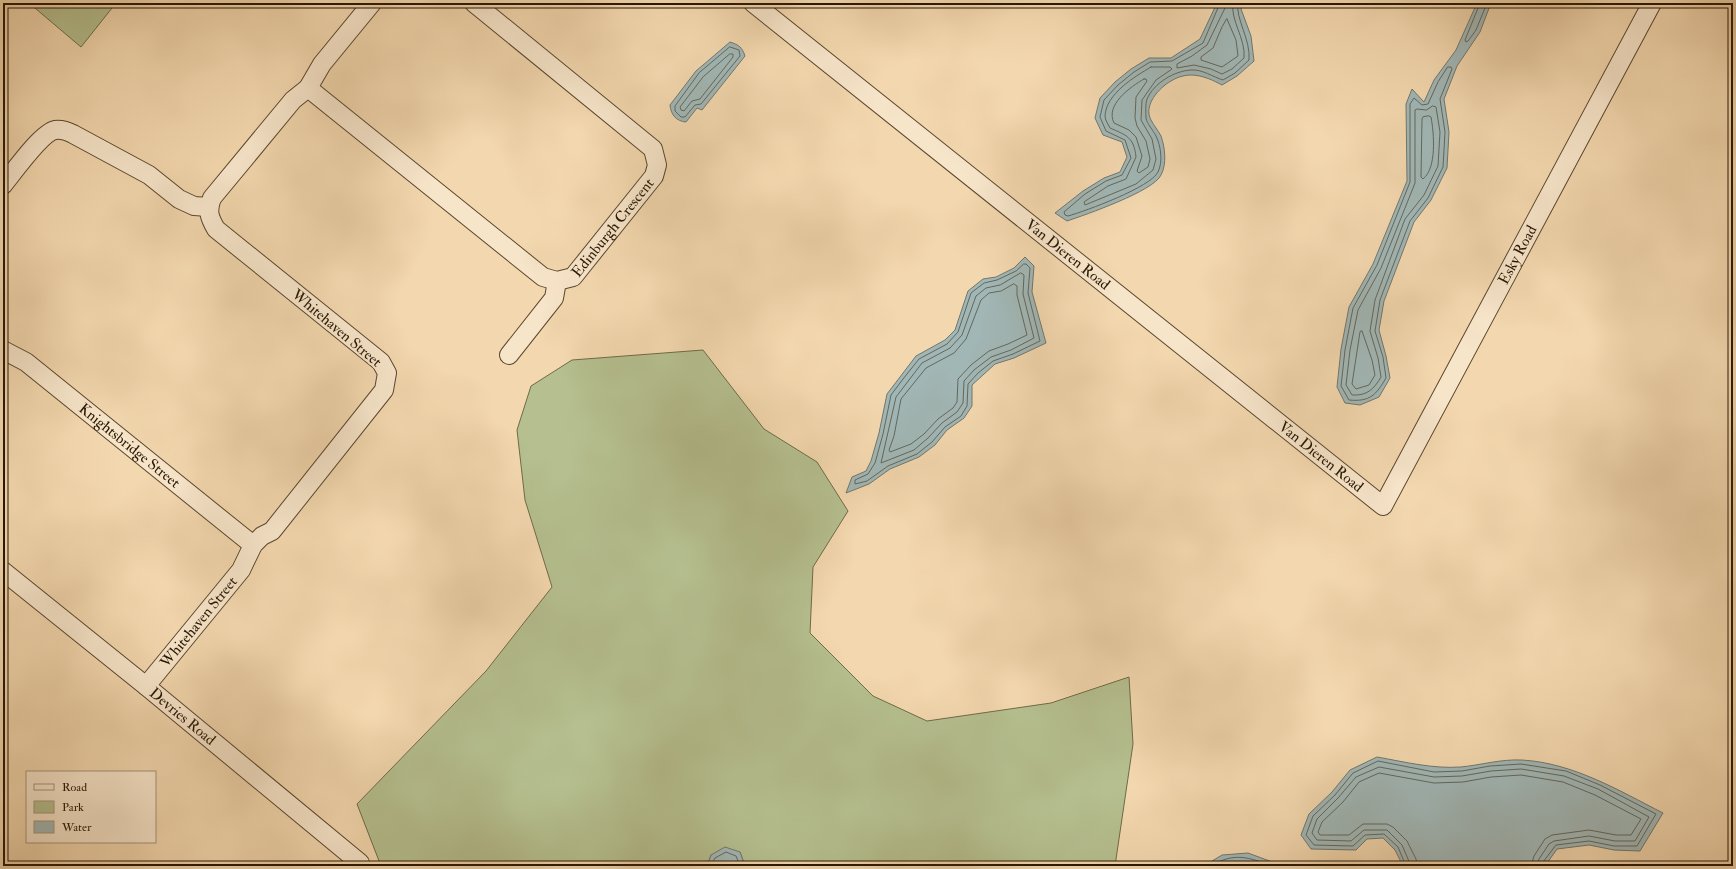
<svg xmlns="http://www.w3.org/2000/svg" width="1736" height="869" font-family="'IM FELL Double Pica',serif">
	<rect width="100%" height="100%" fill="#f3d7ae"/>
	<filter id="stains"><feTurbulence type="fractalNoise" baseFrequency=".005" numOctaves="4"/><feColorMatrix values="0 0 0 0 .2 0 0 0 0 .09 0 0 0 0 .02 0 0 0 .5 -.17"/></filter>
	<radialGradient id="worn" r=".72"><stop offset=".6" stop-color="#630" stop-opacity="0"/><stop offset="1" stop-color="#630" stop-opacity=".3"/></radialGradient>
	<path fill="#b5bf8f" stroke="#6e6b48" d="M29,3h87l-35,44z
		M703,350l61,79 53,33 31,49 -35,56 -3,66 63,63 54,25 124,-18 78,-26 4,67 -18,122h-370l-5,-14 -29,3 -4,11h-326l-24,-62 129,-133 66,-84 -27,-87 -8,-70 14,-44 41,-26z"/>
	<path fill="#a1b7b6" stroke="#71776e" d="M1217,3h25l-1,6 10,27 3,25 -17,15 -15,9c-17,-9 -33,-15 -51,-4 -12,7 -28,24 -20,39 3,6 7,10 10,16 4,11 6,28 0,39 -7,16 -76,40 -94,46l-12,-8 28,-22 21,-13 16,-6 7,-15 -5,-15 -19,-7 -8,-17 5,-20 15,-16 16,-13 18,-11h22l29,-19z
		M1477,3h14l-11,29 -23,34 -13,33 5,33 -2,36 -16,32 -17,22 -30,79 -5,29 7,26 4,22 -11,19 -19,8 -15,-2 -8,-16 4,-38 8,-42 24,-43 34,-83 -1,-77 6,-15 12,13 10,-22 22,-30z
		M730,42c9,3 12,5 15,14l-43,54 -5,-2 -11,14c-10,-1 -15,-7 -16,-17l26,-34z
		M1025,257l9,9 -2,26 14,51 -32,15 -19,6 -23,21v21l-8,12 -17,12 -12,15 -16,12 -29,12 -21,15 -23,9 6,-16 14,-6 5,-10 8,-28 8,-39 13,-17 16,-21 29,-16 10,-10 13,-39 15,-12 13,-2 18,-9z
		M1377,757c28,5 56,12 84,10 20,-2 40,-8 61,-7 51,3 96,30 141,53l-23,38 -26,-1 -25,-5 -32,4 -12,17h-142l-8,-16 -12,-12 -16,1 -11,11 -45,-1 -10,-14 8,-21 23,-22 18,-22z
		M725,847l15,5 5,14h-38l4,-11z
		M1248,853l35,13h-79l18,-11z"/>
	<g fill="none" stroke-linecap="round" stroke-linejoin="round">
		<path stroke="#64675c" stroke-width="1" d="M1220,3l-17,40 -31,18 -22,1 -16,10 -16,13 -14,15 -4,17 6,14 19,9 6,18 -9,17 -16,6 -21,13 -21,18 1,3 3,1c18,-5 83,-29 90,-44 5,-10 3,-26 -2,-36 -3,-6 -9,-12 -10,-18 0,-5 -1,-14 1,-19 7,-16 27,-28 44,-29 11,-1 22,7 32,10l12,-7 14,-13c2,-20 -14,-42 -11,-57
			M1225,3v5l-18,37 -15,11 -15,8v4l17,-3 17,4 11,5 10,-5 12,-11c2,-19 -14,-38 -11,-55
			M1480,3l-15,37 1,2 2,-1 8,-11 11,-27
			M1227,19l9,21 2,16 -16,11 -21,-7v-3l12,-9 9,-21z
			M730,47l9,3 1,6 -39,48 -6,1 -10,12h-4l-6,-6v-5l24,-33z
			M730,54h3v3l-33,42 -8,2 -8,10 -3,-1 -1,-3 23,-30z
			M1151,67h19l2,2 -16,11 -14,20 -1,20 11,19 4,20 -3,11 -17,14 -51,21 -1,-3 24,-16 18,-7 10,-22c-2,-20 -10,-22 -26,-29 -2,-4 -5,-8 -5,-12 1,-22 29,-39 46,-49z
			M1448,67h3l1,2 -12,30 5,33 -2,35 -15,31 -18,23 -30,79 -5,31 8,26 3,21c-10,17 -16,24 -37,22l-8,-14 4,-36 8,-42 24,-43 33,-83v-78l4,-6 8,7 6,-1 10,-22z
			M1144,79h2l1,2 -11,16 -1,21 2,8 9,15 4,18 -2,8 -9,6 -2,-2 5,-15 -6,-19 -7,-7 -15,-7c-9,-18 16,-36 30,-44z
			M1433,106l3,1 4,25 -2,34 -14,29 -19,24 -30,81 -5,31 8,27 3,19c-7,12 -14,19 -29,18l-6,-10 4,-35 8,-40 23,-42 34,-85v-73l2,-1 9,1z
			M1429,116l2,1c3,16 6,51 -8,62l-2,-2 1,-58 1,-2z
			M1024,264h2l4,4 -2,25 12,48 -27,13 -20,7 -15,12 -10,11 -1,22 -6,10 -16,11 -13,15 -15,12 -29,12 -21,15 -12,3v-4l13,-6 7,-11 8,-29 8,-39 12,-16 16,-20 28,-15 11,-12 13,-39 13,-10 13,-3 19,-9z
			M1021,273l3,2 -1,19 11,44 -23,12 -20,7 -17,13 -10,11 -1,22 -6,9 -15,11 -14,15 -14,12 -33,13 15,-66 26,-34 28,-15 12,-13 14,-39 10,-8 14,-3z
			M1014,284l3,2v9l10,40 -19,9 -19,7 -18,14 -13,14 -1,23 -4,6 -15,11 -14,15 -13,10 -21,8 -1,-2 5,-14 7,-37 25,-31 28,-15 12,-14 15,-39 8,-7 12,-2z
			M1362,331l10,29 3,15 -6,10 -13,4 -4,-5 8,-52z
			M711,866l4,-8 11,-6 10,4 4,10
			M1211,866c23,-14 37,-9 61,0
			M1406,866l-8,-19 -14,-13 -19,1 -12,11 -39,-1 -8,-10 7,-19 22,-21 18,-22 25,-12 56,11 28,-1 28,-5 31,-2 45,7 34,14 56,29 -19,32h-23l-25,-5 -33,4 -13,17 -1,4
			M1411,866l-9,-21 -15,-15h-23l-13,11 -34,-1 -5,-7 5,-14 21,-21 18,-21 23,-10 55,10 28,-1 29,-5 30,-2 43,7 34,13 51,28 -14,24h-20l-26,-5 -35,5 -5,3 -10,15 -2,7
			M1417,866l-1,-7 -9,-18 -14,-14 -6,-3h-24l-14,11h-29l-2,-3 4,-10 21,-20 16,-20 20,-9 55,10 29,-1 28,-5 30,-2 42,7 32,13 46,24 -10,16h-15l-27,-5 -37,5 -7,4 -11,17 -3,10"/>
		<defs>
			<g id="minor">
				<path id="s1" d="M753,3l630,503 269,-503"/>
				<path id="s2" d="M308,88l235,189 14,4 16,-4 81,-101 3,-11 -4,-16 -179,-146"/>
				<path d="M3,185c10,-12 38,-52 52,-55 7,-1 12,1 18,4l76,41 30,24 15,7 15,1"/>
				<path id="s3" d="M3,350l23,12 227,183"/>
				<path d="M509,355l45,-57 3,-17"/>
				<path id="s4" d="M3,571l143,115 214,177"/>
				<path id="s5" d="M146,686l95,-116 12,-25 9,-9 10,-5 112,-141 3,-17 -6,-11 -165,-133c-7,-12 -9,-18 -4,-31l81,-98 15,-12 14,-24 50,-61"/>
			</g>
		</defs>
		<use href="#minor" stroke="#5b472d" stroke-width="20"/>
		<use href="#minor" stroke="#f7e5ca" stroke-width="18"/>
	</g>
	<g text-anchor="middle" stroke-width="4" stroke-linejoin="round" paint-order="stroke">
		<g font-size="15" fill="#281702" stroke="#f7e5ca">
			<text dy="5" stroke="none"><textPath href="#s2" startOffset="396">Edinburgh Crescent</textPath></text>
			<text dy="5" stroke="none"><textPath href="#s1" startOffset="403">Van Dieren Road</textPath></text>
			<text dy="5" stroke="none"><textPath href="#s1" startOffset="1091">Esky Road</textPath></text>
			<text transform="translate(337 328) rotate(40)" y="5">Whitehaven Street</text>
			<text dy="5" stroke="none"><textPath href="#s3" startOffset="159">Knightsbridge Street</textPath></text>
			<text dy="5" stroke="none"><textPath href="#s1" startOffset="727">Van Dieren Road</textPath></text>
			<text dy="5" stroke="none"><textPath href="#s5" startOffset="83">Whitehaven Street</textPath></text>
			<text dy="5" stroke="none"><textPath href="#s4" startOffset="231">Devries Road</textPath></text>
		</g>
	</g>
	<rect width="1736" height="869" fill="none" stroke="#f3d7ae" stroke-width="16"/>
	<rect x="4" y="4" width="1728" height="861" fill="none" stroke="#281702" stroke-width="2"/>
	<rect x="8" y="8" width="1720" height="853" fill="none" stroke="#281702"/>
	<rect x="26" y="771" width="130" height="72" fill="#f7e5ca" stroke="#a4937a"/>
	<rect x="34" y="784" width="20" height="6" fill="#f7e5ca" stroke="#a4937a"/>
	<text x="62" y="791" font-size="12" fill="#281702">Road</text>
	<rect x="34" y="801" width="20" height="12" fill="#b5bf8f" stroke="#a4937a"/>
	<text x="62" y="811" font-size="12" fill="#281702">Park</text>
	<rect x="34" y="821" width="20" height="12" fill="#a1b7b6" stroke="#a4937a"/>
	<text x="62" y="831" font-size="12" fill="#281702">Water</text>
	<rect width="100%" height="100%" filter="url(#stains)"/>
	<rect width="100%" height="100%" fill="url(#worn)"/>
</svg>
